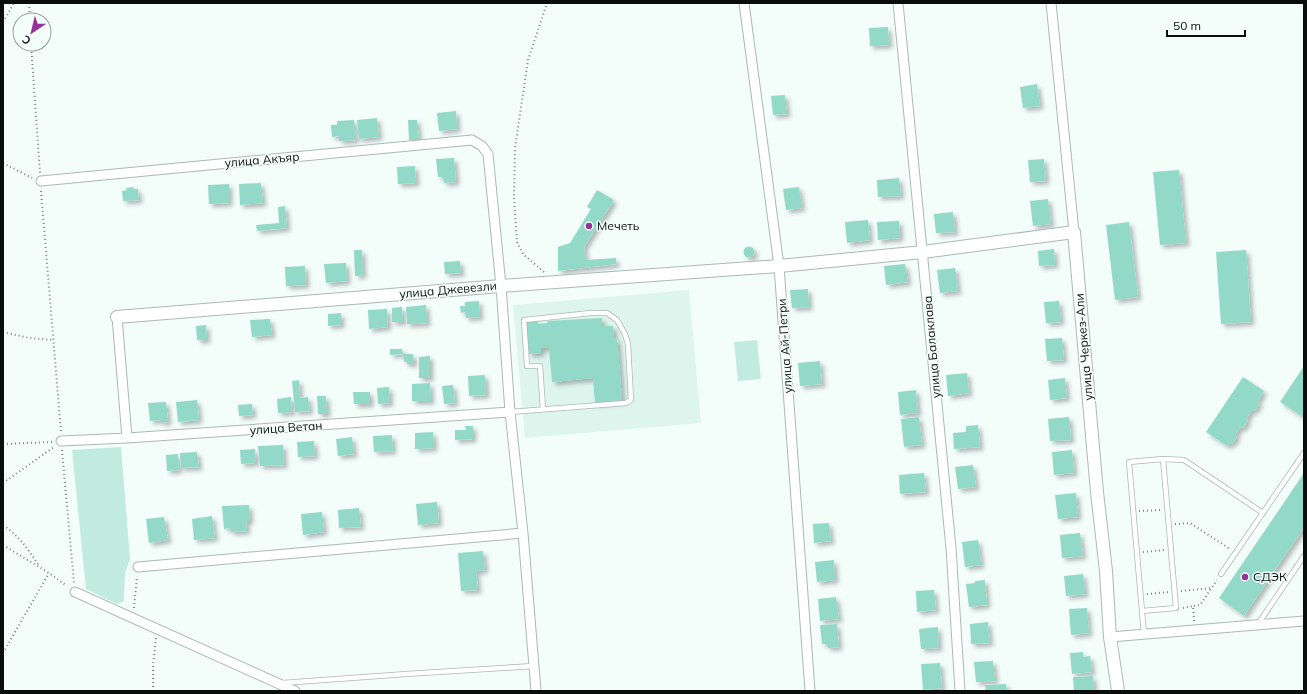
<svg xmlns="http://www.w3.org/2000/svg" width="1307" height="694" font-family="Mulish,sans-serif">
	<defs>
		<filter id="shadow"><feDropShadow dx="3.5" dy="3.5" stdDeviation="2" flood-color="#0004"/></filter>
	</defs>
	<rect width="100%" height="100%" fill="#f3fefb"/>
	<path fill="#def5ee" d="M689,290l12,133 -176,15 -12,-133z"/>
	<path fill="#c2ebe0" d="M757,340l4,39 -23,2 -4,-39z
		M121,447l9,112 -5,14 -1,28 -7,3 -31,-15 -14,-139z"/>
	<path fill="#92d9c7" filter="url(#shadow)" d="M888,27l1,18 -19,1 -1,-18z
		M1037,84l3,22 -17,2 -3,-21z
		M785,95l2,19 -14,1 -2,-19z
		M456,111l1,18 -18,2 -2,-18z
		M377,118l2,19 -20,2 -2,-19z
		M354,120l2,20 -17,1v-5l-7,1 -1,-12h6v-4z
		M408,120h9l2,20h-10z
		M454,158l2,24 -12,1 -1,-6h-5l-2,-18z
		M1044,159l2,22 -16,1 -2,-22z
		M415,166l1,17 -18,1 -1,-17z
		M1179,170l7,73 -26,2 -7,-73z
		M899,178l2,18 -23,1 -1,-17z
		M261,183l2,20 -23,2 -1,-21z
		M229,184v19l-20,1 -1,-19z
		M133,187l1,2h4l1,11 -16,1 -1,-10 5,-1 -1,-2z
		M799,187l3,21 -16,2 -3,-21z
		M597,190l17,10 -30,47 2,13 30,-2v6l-58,7v-24l12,-4 21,-34 -4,-2z
		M1048,199l3,25 -18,2 -3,-25z
		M285,206l2,22 -30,3 -1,-6 23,-2 -1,-16z
		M953,212l2,20 -19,1 -2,-19z
		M868,220l2,20 -23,3 -2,-21z
		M899,221l1,17 -22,2 -1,-18z
		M1129,222l9,75 -23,3 -9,-75z
		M743.5 252a5.5 5.5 0 1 1 11 0a5.5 5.5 0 1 1-11 0Z
		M1054,249l1,16 -16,1 -1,-15z
		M354,250h8l1,25 -8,1z
		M1246,250l5,72 -30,2 -5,-72z
		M460,261l1,12 -16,1 -1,-12z
		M346,263l1,18 -21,2 -2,-19z
		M905,264l3,18 -22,3 -2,-19z
		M305,266l1,19 -20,1 -1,-19z
		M955,268l3,23 -18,2 -3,-23z
		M808,289l1,18 -17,1 -2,-18z
		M479,301l1,16 -14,1 -1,-6 -4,1 -1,-7h5v-4z
		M1059,301l2,21 -15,1 -2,-21z
		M426,305l1,18 -20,1 -1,-17z
		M402,307l1,15h-11v-14z
		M387,309l1,18 -19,2 -1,-19z
		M341,313v12l-13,1v-12z
		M602,318v8h11l1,12 3,1 5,61 -27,3 -2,-25 -41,4 -3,-34h-8v5l-12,1 -3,-32 12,-1v3l10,-1 -1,-2z
		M270,319l2,16 -20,2 -2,-17z
		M206,325l1,15h-10l-1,-14z
		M1062,338l2,22 -17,1 -2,-22z
		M390,349h12l1,5h10l1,10h-7v-2h-3l-1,-8 -13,1z
		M430,356v22h-11v-21z
		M820,361l2,23 -22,2 -2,-23z
		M1304,366v46l-3,4 -21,-14z
		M967,373l2,20 -21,3 -2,-21z
		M485,375l1,20 -17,1 -1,-20z
		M1243,377l21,14 -7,11 3,1 -6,8 -2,-1 -6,9 2,1 -5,8 -3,-1 -5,8 2,1 -5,8 -2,-1 -3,3 -21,-14z
		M1065,378l2,20 -17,2 -2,-20z
		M299,380l1,18 8,-1 2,14 -15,1 -3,-31z
		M430,383l1,18h-19v-17z
		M453,385l2,18 -11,1 -2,-18z
		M389,387l1,16 -12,1 -1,-16z
		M916,390l2,23 -18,2 -2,-23z
		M353,392h17v12h-16z
		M317,396h9l1,18h-9z
		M291,397l1,15 -14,1 -1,-14z
		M197,400l2,20 -21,2 -2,-20z
		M166,402l2,20 -7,1v-3l-11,1 -2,-18z
		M252,404l1,11 -14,1 -1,-11z
		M919,417l3,28 -18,2 -3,-28z
		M1069,417l2,23 -21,1 -2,-22z
		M978,425l2,22 -26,2 -1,-16 13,-1v-6z
		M465,426h8v13l-18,1v-10h11z
		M433,432l1,16 -19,1v-16z
		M392,435l1,16 -19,1 -1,-16z
		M352,437l2,17 -16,2 -2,-17z
		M314,441l1,15 -17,1 -1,-15z
		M283,445l1,20 -24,1 -2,-20z
		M255,449l1,14 -15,1 -1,-14z
		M1072,450l2,23 -20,2 -2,-23z
		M197,452l2,15 -18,1 -1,-15z
		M178,454l1,16 -12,1 -1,-16z
		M973,465l3,22 -18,2 -3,-22z
		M924,473l2,19 -26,2 -1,-19z
		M1304,473v54l-60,89 -25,-18z
		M1076,493l2,24 -20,2 -3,-24z
		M437,502l2,21 -21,2 -2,-21z
		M249,505l1,16h-4l1,10 -16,1 -1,-4 -6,1 -2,-23z
		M359,508l2,19 -22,1 -1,-18z
		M322,512l2,20 -21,3 -2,-21z
		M212,516l3,22 -21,2 -2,-21z
		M164,517l4,23 -19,3 -3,-24z
		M829,523l2,18 -17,2 -1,-19z
		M1080,533l3,23 -21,2 -2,-23z
		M978,540l3,25 -16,2 -3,-25z
		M483,551l2,19 -9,1 2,19 -17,1 -3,-38z
		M834,560l1,20 -18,2 -2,-20z
		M1083,574l2,20 -19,2 -2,-20z
		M985,580l2,25 -18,2 -3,-23 9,-1v-2z
		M934,590l2,20 -19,2 -1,-21z
		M836,597l3,22 -19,2 -2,-22z
		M1087,608l2,25 -18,2 -2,-26z
		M988,622l2,21 -19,1 -1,-20z
		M837,624l2,23 -11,1 -1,-4h-5l-2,-19z
		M938,627l1,21 -18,1 -2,-20z
		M1083,652v5l7,-1 2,16 -20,2 -2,-21z
		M993,661l2,20 -19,1 -2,-20z
		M940,663l2,25 -19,2 -2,-26z
		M1093,676l1,15h-20l-1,-14z
		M1006,684l1,7h-21l-1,-6z"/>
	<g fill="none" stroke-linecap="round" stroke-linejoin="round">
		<defs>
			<path id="service" d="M510,412l116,-9 5,-3 -3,-56 -3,-10 -8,-14 -10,-7h-16l-67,7 3,46h13l3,43
				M1163,459l21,1 79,53
				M1221,574l83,-121
				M1142,611l34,-3 -13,-149 -34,3 15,172
				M1258,624l46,-68
				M282,683l124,-9 128,-8"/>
			<path id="minor" d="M744,3l35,263 31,425
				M898,3l53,545 9,143
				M1051,3l23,229
				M41,181l431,-41 10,6 6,8 13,132 9,126 13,121 13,158
				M117,317l10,121
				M61,441l66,-3 383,-26
				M138,567l385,-34
				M75,592l220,99
				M1110,637l194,-16"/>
			<path id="tertiary" d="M117,317l384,-31 278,-20 144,-14 151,-20 23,260 9,79 4,66 8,54"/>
		</defs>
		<use href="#service" stroke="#abb9b5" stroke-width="6"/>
		<use href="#minor" stroke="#abb9b5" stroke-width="11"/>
		<use href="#tertiary" stroke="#abb9b5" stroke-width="14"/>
		<path stroke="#7c8482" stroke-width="2" stroke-dasharray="1 3" stroke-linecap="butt" d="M29,3l1,17
			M3,22l11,-19
			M31,44l9,129
			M3,163l29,15
			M41,191l20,241
			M544,272l-21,-18 -6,-12 -3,-45 1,-49 13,-88 19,-57
			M3,332l26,6 24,2
			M3,444l49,-2
			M62,450l12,133
			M3,483l51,-36
			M1139,511l22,-1
			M1175,524l15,-1 40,26
			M3,525c16,11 26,25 36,41
			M3,545l46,28 18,13
			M1143,552l21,-2
			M1181,591l31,-3
			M1147,594l22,-2
			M134,608l3,-31
			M1183,608l10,-2
			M1194,621l-1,-15 7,-1 17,-25
			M3,653l46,-80
			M153,691v-26l3,-27"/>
		<use href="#service" stroke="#fff" stroke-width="4.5"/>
		<use href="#minor" stroke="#fff" stroke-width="9"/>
		<use href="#tertiary" stroke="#fff" stroke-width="12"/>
	</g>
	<g fill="#953298" stroke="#f3fefb" stroke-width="1.5">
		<circle cx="589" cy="226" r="4"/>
		<circle cx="1245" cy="577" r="4"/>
	</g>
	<g text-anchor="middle" stroke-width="3" stroke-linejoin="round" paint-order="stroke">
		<g font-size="12" fill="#090e0d" stroke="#f3fefb">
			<text transform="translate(262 160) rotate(-5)" y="4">улица Акъяр</text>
			<text transform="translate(448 290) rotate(-5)" y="4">улица Джевезли</text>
			<text transform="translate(785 346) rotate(-94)" y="4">улица Ай-Петри</text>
			<text transform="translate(932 347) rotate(-95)" y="4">улица Балаклава</text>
			<text transform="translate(1084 347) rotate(-95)" y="4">улица Черкез-Али</text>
			<text transform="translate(286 428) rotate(-4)" y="4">улица Ветан</text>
		</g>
		<g font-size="12" fill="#090e0d" stroke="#f3fefb" text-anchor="start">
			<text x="597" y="230">Мечеть</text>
			<text x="1253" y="581">СДЭК</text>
		</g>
	</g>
	<rect width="1307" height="694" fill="none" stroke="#090e0d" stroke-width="8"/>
	<g transform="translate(32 32) rotate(215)"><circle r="19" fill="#f3fefb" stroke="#959e9c"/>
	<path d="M0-3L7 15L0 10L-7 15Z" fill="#953298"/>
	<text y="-6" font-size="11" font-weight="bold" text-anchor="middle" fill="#090e0d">С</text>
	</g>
	<path d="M1167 30v6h78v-6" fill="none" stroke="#090e0d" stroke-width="2"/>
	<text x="1173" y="30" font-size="12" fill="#090e0d" stroke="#f3fefb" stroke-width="3" paint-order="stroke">50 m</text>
</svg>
